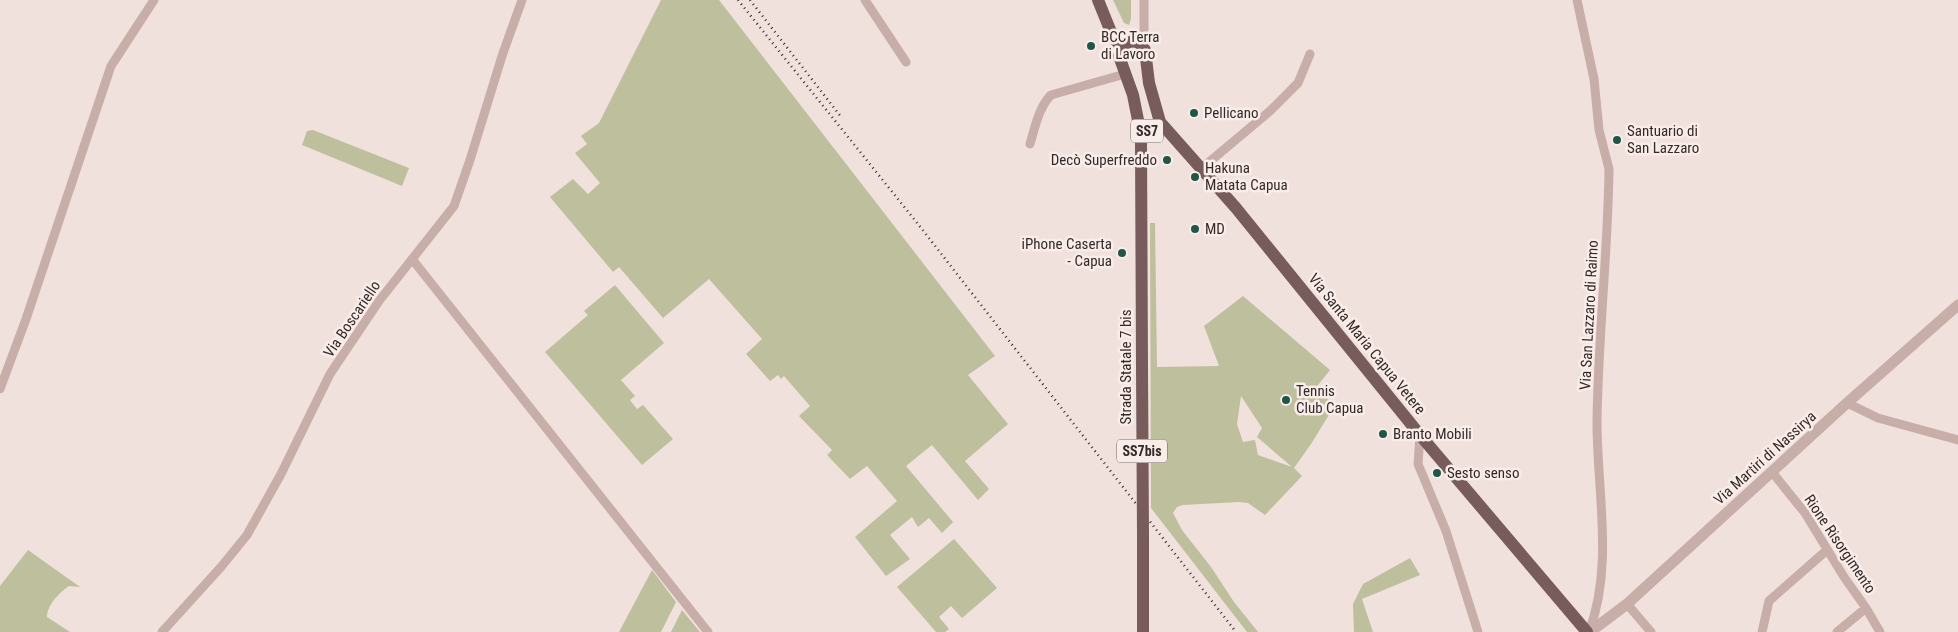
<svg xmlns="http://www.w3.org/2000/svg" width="1958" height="632" font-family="'Roboto Condensed',sans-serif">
	<rect width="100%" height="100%" fill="#f1e1dd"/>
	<path fill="#bebf9d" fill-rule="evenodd" d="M661,0h58l276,356 -27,19 40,49 -43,37 24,28 -11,11 -46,-55 -26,21 47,56 -11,11 -13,-15 -11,9 -6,-10 -22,18 20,24 -24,17 -31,-39 42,-36 -30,-35 -17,13 -23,-24 5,-5 -33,-34 11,-10 -26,-30 -3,3 -3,-4 -8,6 -24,-27 16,-15 -53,-60 -46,39 -44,-51 -6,5 -63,-75 23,-18 15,15 12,-11 -25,-30 12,-9 -6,-8 18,-13z
		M1113,0h18v19l-2,6 -5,-2z
		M313,130l96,38 -7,18 -100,-41 5,-14z
		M1150,223h5l2,144 62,-1 -15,-40 39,-30 87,74 -15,19 20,16 -24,39 -17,24 8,8 -37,39 -17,-12 -9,-1 -56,3 -6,2 -4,6 9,17 29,37 23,35 24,30h-11l-96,-124zM1241,396l21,32 -5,9 35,30 -34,-12 -3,-15 -12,2 -6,-18z
		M615,285l49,58 -43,37 14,16 -5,4 7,9 6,-4 30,34 -31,26 -97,-113 43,-37 -4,-4z
		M954,539l43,49 -35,30 -11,-12 -12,11 10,12 -4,3h-9l-39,-45z
		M28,550l52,37 -11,-1c-9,6 -22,19 -22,31l23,15h-70v-46z
		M1410,558l10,17 -58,24 11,33h-19l-1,-28 10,-20z
		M652,570l24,32 -15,30h-42z
		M682,610l18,22h-29z"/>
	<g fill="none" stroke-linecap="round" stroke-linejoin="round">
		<path stroke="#c8aea9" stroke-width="9" d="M865,0l41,62
			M1577,0l17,79 5,51 10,39c-1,84 -11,169 -12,253 0,70 17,143 -8,210
			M1141,45l3,-14v-31
			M1030,144c5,-17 9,-37 21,-49l74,-21
			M1202,168l68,-57 28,-28 12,-29
			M412,259l296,373
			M0,389l26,-70 85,-253 43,-66
			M1847,403l31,15 80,22
			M1420,435l-2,29 28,67 32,101
			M1772,472l33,41 39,64 22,31 14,24
			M1627,604l24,28
			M162,632l59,-65 26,-32 34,-61 49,-100 49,-73 75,-95 16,-46 32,-104 20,-56
			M1762,632l7,-31 58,-51
			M1837,632l29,-24"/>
		<path stroke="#c8aea9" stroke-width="11" d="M1590,632l37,-28 220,-201 111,-98"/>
		<path stroke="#775c5b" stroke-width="12" d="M1098,0l15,37 9,11
			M1133,41l6,2 6,7 4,33 11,39 -3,6 -13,4 -5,-7 -6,-30 -14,-39 6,-12z
			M1160,122l76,86 184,227 167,197
			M1142,367l-1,-227 3,-8
			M1143,535v97"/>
		<path stroke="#362929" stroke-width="2.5" stroke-dasharray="1 4" stroke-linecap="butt" d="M738,0l180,224 318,408
			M750,0l92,118"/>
		<path stroke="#775c5b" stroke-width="12" d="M1142,367l1,168"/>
	</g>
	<g fill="#215549" stroke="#f8ede9" stroke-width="2">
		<circle cx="1091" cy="46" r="5"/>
		<circle cx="1194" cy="113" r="5"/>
		<circle cx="1617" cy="140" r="5"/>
		<circle cx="1167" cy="160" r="5"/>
		<circle cx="1195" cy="177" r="5"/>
		<circle cx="1195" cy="229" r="5"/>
		<circle cx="1122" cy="253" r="5"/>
		<circle cx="1286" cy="400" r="5"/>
		<circle cx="1383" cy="434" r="5"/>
		<circle cx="1437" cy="473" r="5"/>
	</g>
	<g text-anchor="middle" stroke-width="5" stroke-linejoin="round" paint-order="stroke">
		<g fill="#f8ede9" stroke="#706463" stroke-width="1">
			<rect x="1131" y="119.5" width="32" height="23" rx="4"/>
			<rect x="1117" y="439.5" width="50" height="23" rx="4"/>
		</g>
		<g font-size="14" font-weight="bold" fill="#362929">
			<text x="1147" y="136">SS7</text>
			<text x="1142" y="456">SS7bis</text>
		</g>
		<g font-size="15" fill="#362929" stroke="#f8ede9" text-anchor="start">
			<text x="1101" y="42">BCC Terra<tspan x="1101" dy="17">di Lavoro</tspan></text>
			<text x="1204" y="118">Pellicano</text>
			<text x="1627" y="136">Santuario di<tspan x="1627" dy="17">San Lazzaro</tspan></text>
			<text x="1157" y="165" text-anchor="end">Decò Superfreddo</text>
			<text x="1205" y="173">Hakuna<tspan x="1205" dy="17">Matata Capua</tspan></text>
			<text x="1205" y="234">MD</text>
			<text x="1112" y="249" text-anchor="end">iPhone Caserta<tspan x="1112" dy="17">- Capua</tspan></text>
			<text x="1296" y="396">Tennis<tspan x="1296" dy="17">Club Capua</tspan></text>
			<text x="1393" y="439">Branto Mobili</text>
			<text x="1447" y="478">Sesto senso</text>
		</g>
		<g font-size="15" fill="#362929" stroke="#f8ede9">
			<text transform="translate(1589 315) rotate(-87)" y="5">Via San Lazzaro di Raimo</text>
			<text transform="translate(352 319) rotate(-56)" y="5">Via Boscariello</text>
			<text transform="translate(1367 344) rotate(51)" y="5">Via Santa Maria Capua Vetere</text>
			<text transform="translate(1126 367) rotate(-90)" y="5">Strada Statale 7 bis</text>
			<text transform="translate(1765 458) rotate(-42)" y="5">Via Martiri di Nassirya</text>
			<text transform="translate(1840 544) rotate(56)" y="5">Rione Risorgimento</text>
		</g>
	</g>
</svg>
